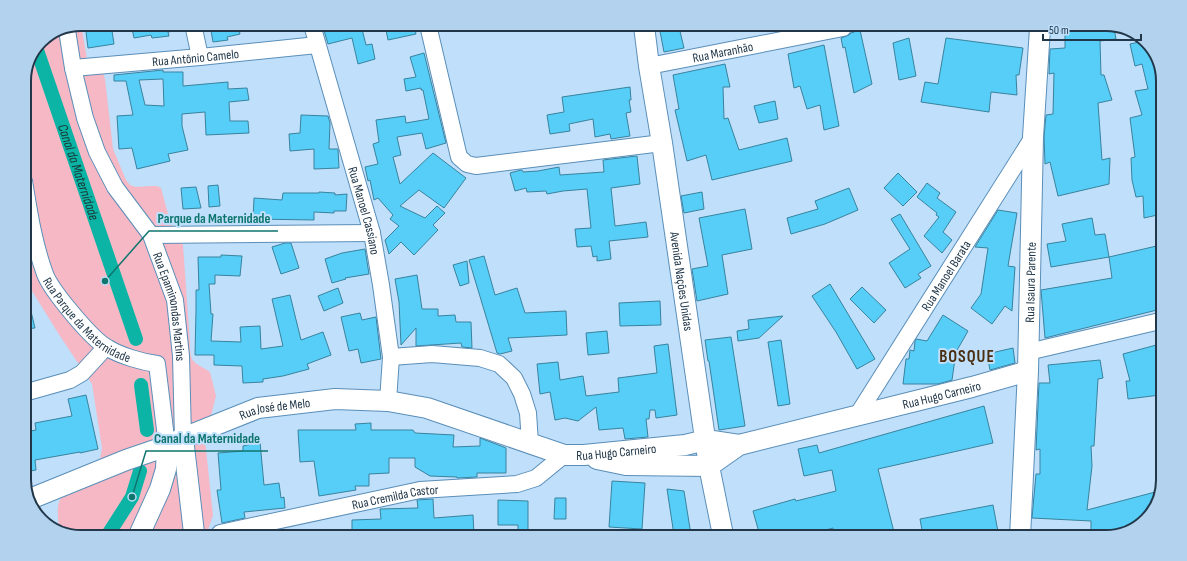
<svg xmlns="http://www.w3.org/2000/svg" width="1187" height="561" font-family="'Sofia Sans Condensed',sans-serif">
	<rect width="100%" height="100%" fill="#bfdffb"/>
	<path fill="#f6b8c5" d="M81,24l7,41 15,8 2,6 8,70 13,31 4,5 6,2 16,-1h5l4,2 9,33 13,24 7,98c0,21 3,18 20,29l6,24 -11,44 8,75 -6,18 -148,-1c0,-9 -4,-26 2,-34 5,-8 27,-16 36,-21l5,-29 -10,-64 -34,-51 -34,-55v-201l17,-36z"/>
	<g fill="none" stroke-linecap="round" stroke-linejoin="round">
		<g stroke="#0bb4a5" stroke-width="14">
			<path id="s1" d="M37,50l99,289"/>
			<path d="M141,385l6,45"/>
			<path d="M109,533l23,-36 8,-26"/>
		</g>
	</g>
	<path fill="#57cef8" stroke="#38839e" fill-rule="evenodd" d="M85,24h26l3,20 -26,4z
		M131,24h48l1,6 -12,2 1,4 -17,2 -1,-3 -17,3z
		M210,25h28l2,9 -13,3 1,3 -15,2z
		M332,25h29l5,20 6,-1 3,15 -17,5 -6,-26 -24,6 -5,-17z
		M385,25h29l2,9 -28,6z
		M659,26l20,1 5,21 -20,4z
		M1065,28h49l2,11 -16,2 1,34h3l8,25 -14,3 4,57 8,-2 -1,26 -51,12 -8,-34 -5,2 -1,-27 2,-22 7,-1 1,-41 -5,1 1,-25 15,-1z
		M860,30l12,54 -18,9 -9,-46 -2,1 -2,-10 8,-3 2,-2z
		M909,38l7,38 -17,4 -6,-37z
		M946,38l77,10 -4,27h-3l1,20 -26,-3 -2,20 -68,-10 4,-20 13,2z
		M1144,41l9,8 10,28 -1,137 -18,4 -1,-22 -7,1 -4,-17 -1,-22 4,-1 -5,-39 12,-3 -7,-24 13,-2 -6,-25 -7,2 -5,-22z
		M824,45l15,81 -15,4 -4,-25 -13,4 -7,-23 -6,2 -6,-34z
		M424,53l22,90 -20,6 -4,-16 -25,4 4,18 -8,2 7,27 33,-31 33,25 -22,30 -25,-18 -19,16 25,12 12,-12 8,7 -12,12 5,5 -24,25 -13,-13 -12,12 -4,-14 14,-14 -9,-7 3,-4 -15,-17 -4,2 -4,-20 -2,1 -3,-14 13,-3 -5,-20 6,-2 -3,-22 29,-4 1,7 23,-4 -6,-29h-2v-2l-15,3 -2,-12 12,-2 -6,-20z
		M725,64l5,23h-7l1,32 4,-1 11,32 48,-12 5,23 -80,19 -6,-25 -19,6 -12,-51 4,-1 -6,-34z
		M163,70v2h20v14l45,-4v7l19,-1 2,12 -20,2 1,19h18l1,12 -43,2 -1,-23 -23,2v12l6,24 -20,4 2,7 -33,8 -5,-21 -13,1 -2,-33 16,-1 -7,-34h-12v-6zM163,79l1,27 -19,-1 -6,-25z
		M630,87l1,13h-2l2,12 -5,1 4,23 -19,3 -1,-5 -15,3 -2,-18 -24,5 1,7 -20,3 -3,-19 17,-3 -2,-15z
		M775,101l3,18 -19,4 -5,-17z
		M301,115l27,1 2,7 -1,26h9l1,19 -25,1v-20l-24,2 -1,-17 11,-1z
		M637,156l3,28 -29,4 4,38 31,-4 2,15 -39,4 2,18 -14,2v-5l-4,1 -2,-11 -14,1 -2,-18 16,-1 -4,-39 -24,2 -16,3 -1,-3 -19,1 -1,-4 -11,3 -5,-18 11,-3h1l1,2 15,-1 21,-4 1,8 44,-3 -1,-12z
		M898,173l19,19 -14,14 -19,-18z
		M927,183l13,10 -3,5 19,14 -13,20 9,8 -10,13 -18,-17 15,-19 -3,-2 1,-2 -20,-16z
		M218,185l2,21 -11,1 -1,-21z
		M196,187l5,21 -18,1 -2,-21z
		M849,188l9,22 -33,14 -34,10 -4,-16 31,-9 -3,-8z
		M319,192l16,1v2l12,-1 -1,17h-12v2l-20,-1v8l-61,-1 1,-21 28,2 1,-7h36z
		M702,192l2,17 -20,4 -3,-17z
		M745,209l7,40 -30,6 6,39 -31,7 -5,-32 16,-3 -9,-48z
		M998,210l19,3 -9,53 7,1 -3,44 -7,-5 -13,18 -21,-16 10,-14 7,-46 -13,-1z
		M900,214l31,52 -13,8 3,4 -16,10 -16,-25 21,-14 -19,-30z
		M1092,218l3,17 10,-1 4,23 -58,10 -4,-23 19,-3 -4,-17z
		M285,243h6l8,25 -18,6 -9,-27z
		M1161,245v64l-116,29 -4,-48 71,-12 -3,-21z
		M365,249l4,25 -24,4 1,1 -14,4 -7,-24 17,-6z
		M221,255l21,1 -2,20 -25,-1v9h-6l2,30h2l-2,27 30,1 -1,-15 20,-1 1,23 22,-3 -11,-47 18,-4 11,45 22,-8 8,23 -24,9 2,5 -26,7 -20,3v3l-20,1 -1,-17 -28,-1v-10h-19l1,-45v-20h3l-1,-33h23z
		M484,256l11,39 22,-7 8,25 41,-2 1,24 -59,3 4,13 -12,3 -3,-1 -28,-93z
		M467,261l2,22 -9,3 -7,-21z
		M417,275l5,34h16v7l17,-1 1,7h15l1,26 -10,-1 -1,-4 -45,3v-18l-15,17 -2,-43 -4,-23z
		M830,284l45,75 -18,10 -21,-37 -24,-36z
		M862,287l24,23 -12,13 -24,-24z
		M338,288l5,15 -19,8 -6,-15z
		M24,299h4l7,29 -11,1z
		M660,301l1,24 -41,1 -1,-23z
		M360,313l2,7 14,-3 5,42 -20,4 -3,-14 -9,2 -8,-34z
		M943,315l25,16 -12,21 -4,28 -14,4h-35l3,-25h3l1,-9 4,1 1,-10 1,-2 11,2z
		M783,316l-24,22 -21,3 -1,-10 12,-2 -1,-9z
		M607,331l2,22 -21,2 -2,-22z
		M731,337l14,89 -26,4 -10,-69h-1l-3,-21z
		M781,340l9,64 -12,2 -10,-64z
		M668,344l9,71 -21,3 -1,-8h-5l-1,9h-3l2,18 -23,2 -2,-11 -24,2 -3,-23 -18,14 -13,-3 -10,2 -5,-28 -10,2 -3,-30 21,-2 2,18 23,-4 3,20 33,-4 -1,-14 39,-5 -3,-27z
		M1160,344v51l-32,4 -2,-18h4l-7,-27z
		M1013,348l2,15 -25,7 -3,-16z
		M1100,360l3,18 -5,1 -4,67h-3l1,20 -5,44 72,-19v11l-21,25 -40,10h-7v-16l-59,-3 4,-44h4v-25l-4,1 3,-67h11l-2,-18z
		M86,395l12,54 -18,4v-1l-45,8 1,10 -12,2v-40l12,-2 -1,-7 37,-7 -4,-17z
		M984,406l9,37 -115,26 17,67h-61l-1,-8 -30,8h-43l-7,-25 42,-12 1,2 40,-10 -4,-21 -28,6 -6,-27 19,-4 2,8z
		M371,423v7h42l2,3 39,2 -1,12 27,-1v-8l21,8 5,2v25h-29v4l-20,1v-1l-27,-1 -15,-9v-9h-26v15l-20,1v12h-14l1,4 -37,6 -5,-35 -14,1 -2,-32h58l-1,-6z
		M260,442l4,43 15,-2 2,15 3,-1 1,11 -41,4 1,6 -23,5 -5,-33h4l-3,-37 25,-2v-5z
		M612,481l33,2 -3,46 -33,-2z
		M667,489l17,2 7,44h-17z
		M555,498h11v21h-12z
		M433,499l1,19 39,-3 1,19h-122v-14l29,-1 -1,-10 38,-1 -1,-8z
		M498,500l30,1v34h-10v-10h-20z
		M993,505l6,32 -76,-1 -3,-17z"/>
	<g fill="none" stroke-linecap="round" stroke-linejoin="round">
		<defs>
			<g id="minor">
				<path d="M193,24l7,33"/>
				<path id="s2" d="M312,25l60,208 9,52 10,72 -3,44"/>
				<path d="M428,25l31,132 8,7 9,2 186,-23"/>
				<path id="s3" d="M67,30l6,38 12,50 12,34 18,35 36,48 24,65 6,56 2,82"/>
				<path id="s4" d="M649,66l194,-38"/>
				<path id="s5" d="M73,68l127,-11 117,-12"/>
				<path id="s6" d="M24,181c5,31 10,63 21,93 6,16 47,66 63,74 13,8 34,14 49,16l10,82"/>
				<path d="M151,235l221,-2"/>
				<path d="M1028,352l132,-31"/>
				<path d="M391,357l41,-3 48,4 19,6 15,14 8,16 6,19 2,30"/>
				<path d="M24,393l46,-13 12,-7 24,-26"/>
				<path id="s7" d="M858,414l175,-277"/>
				<path id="s8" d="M220,533l200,-43 97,-6 19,-6 28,-23"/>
			</g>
			<g id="tertiary">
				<path id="s9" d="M644,26l5,40 13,77 47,323 14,69"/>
				<path d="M183,438l11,95"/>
				<path id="s10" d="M597,459l29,6 83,1 30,-21 233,-58 56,-16"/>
				<path id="s11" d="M30,499l96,-39 41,-14 16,-8 75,-30 77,-9 53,2 39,7 137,47h20l101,-10 21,-5 33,5"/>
				<path d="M140,533l20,-44 6,-20 1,-23"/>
				<path id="s12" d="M1020,537l8,-166 5,-234 7,-109"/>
			</g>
		</defs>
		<use href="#minor" stroke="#5a8eb8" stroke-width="18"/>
		<use href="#tertiary" stroke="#5a8eb8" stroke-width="22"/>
		<use href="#minor" stroke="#fff" stroke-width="16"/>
		<use href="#tertiary" stroke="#fff" stroke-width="20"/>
	</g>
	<g text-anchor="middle" stroke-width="4" stroke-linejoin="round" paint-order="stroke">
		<g font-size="13" fill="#22384a" stroke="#bfdffb">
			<text dy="5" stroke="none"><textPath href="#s4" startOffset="75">Rua Maranhão</textPath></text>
			<text dy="5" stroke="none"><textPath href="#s5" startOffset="123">Rua Antônio Camelo</textPath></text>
			<text dy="5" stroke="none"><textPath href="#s2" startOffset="193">Rua Manoel Cassiano</textPath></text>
			<text dy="5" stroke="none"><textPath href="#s7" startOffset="164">Rua Manoel Barata</textPath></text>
			<text dy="5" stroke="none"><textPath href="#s9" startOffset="258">Avenida Nações Unidas</textPath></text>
			<text dy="5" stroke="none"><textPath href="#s12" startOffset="255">Rua Isaura Parente</textPath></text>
			<text dy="5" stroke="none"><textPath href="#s3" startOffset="300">Rua Epaminondas Martins</textPath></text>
			<text dy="5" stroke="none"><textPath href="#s6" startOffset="159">Rua Parque da Maternidade</textPath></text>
			<text dy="5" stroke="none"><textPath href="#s10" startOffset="358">Rua Hugo Carneiro</textPath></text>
			<text dy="5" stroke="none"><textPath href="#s11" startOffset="262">Rua José de Melo</textPath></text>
			<text dy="5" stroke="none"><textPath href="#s11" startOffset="613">Rua Hugo Carneiro</textPath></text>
			<text dy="5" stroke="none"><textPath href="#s8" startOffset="179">Rua Cremilda Castor</textPath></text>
		</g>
		<g font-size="14" font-style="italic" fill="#193632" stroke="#bfdffb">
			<text dy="5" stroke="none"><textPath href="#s1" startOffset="129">Canal da Maternidade</textPath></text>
		</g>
		<g font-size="17" font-weight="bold" letter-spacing="1" fill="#4a2e10" stroke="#bfdffb">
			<text x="967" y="362">BOSQUE</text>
		</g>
	</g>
	<path d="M0 0H1187V561H0ZM81 31H1106A50 50 0 0 1 1156 81V480A50 50 0 0 1 1106 530H81A50 50 0 0 1 31 480V81A50 50 0 0 1 81 31Z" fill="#b2d2ed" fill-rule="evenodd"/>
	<path fill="none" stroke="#22384a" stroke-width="2" d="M81 31H1106A50 50 0 0 1 1156 81V480A50 50 0 0 1 1106 530H81A50 50 0 0 1 31 480V81A50 50 0 0 1 81 31Z"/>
	<path fill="none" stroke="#0f766e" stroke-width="1.5" d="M105 281L149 231H278M132 497L146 451H268"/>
	<g fill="#0f766e" stroke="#bfdffb" stroke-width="1.5">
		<circle cx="105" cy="281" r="4"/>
		<circle cx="132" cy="497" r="4"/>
	</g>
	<g font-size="14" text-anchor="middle" font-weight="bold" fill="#0f766e" stroke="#bfdffb" stroke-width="4" stroke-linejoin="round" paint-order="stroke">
		<text x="214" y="223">Parque da Maternidade</text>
		<text x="207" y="443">Canal da Maternidade</text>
	</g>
	<path d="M1043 34v6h98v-6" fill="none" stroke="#22384a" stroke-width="2"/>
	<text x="1049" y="34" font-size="12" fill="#22384a" stroke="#bfdffb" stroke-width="3" paint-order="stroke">50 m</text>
</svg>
